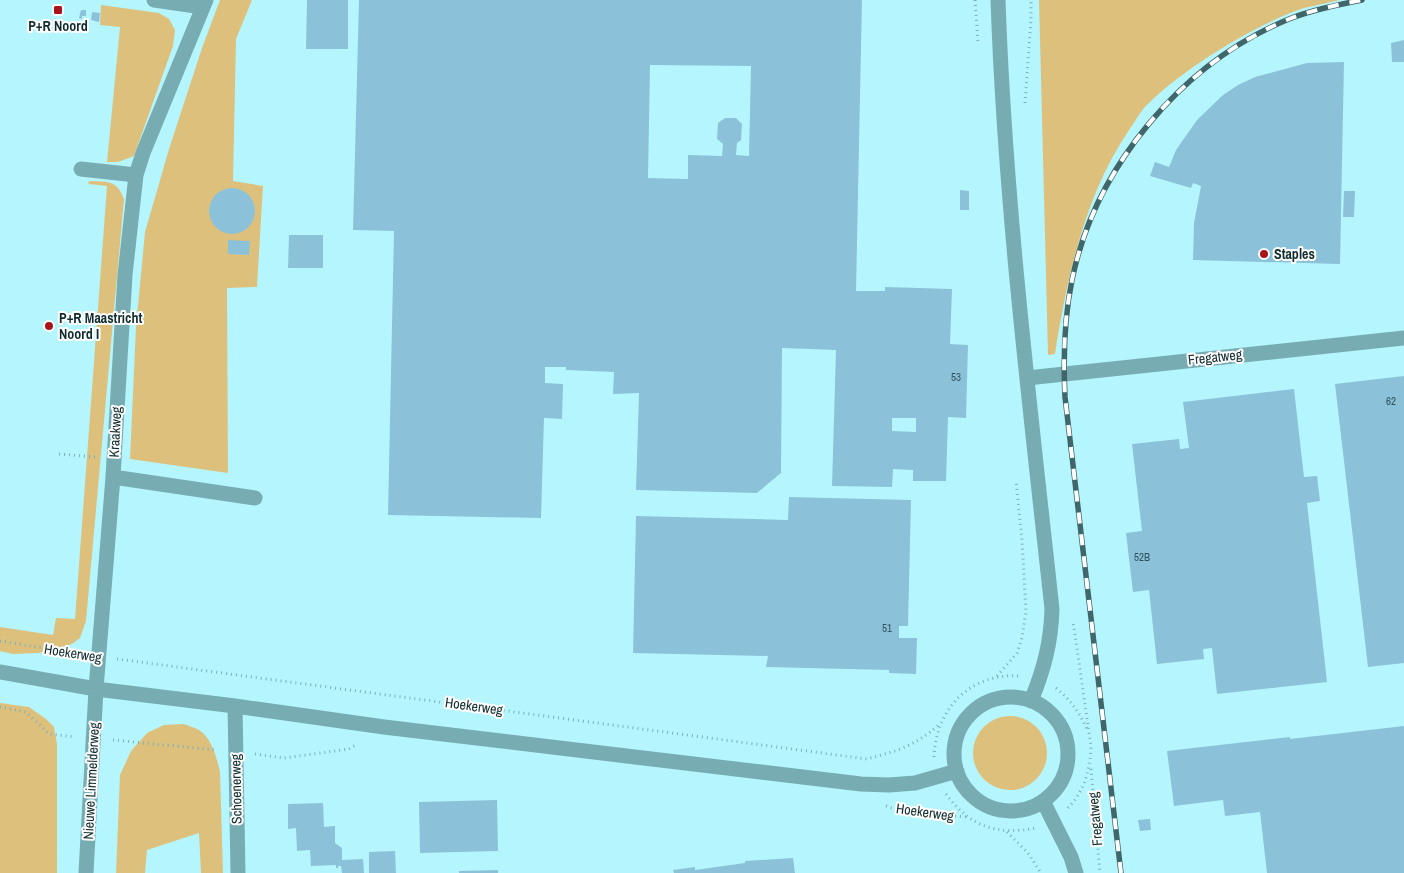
<svg xmlns="http://www.w3.org/2000/svg" width="1404" height="873" font-family="'Archivo Narrow',sans-serif">
	<rect width="100%" height="100%" fill="#b5f6fe"/>
	<path fill="#dec07d" d="M220,0h32l-16,39 -3,142 30,5 -6,101 -30,1 1,185 -98,-14 6,-132 9,-95 24,-83 33,-101z
		M1039,0h301c-12,3 -24,5 -36,8 -49,16 -125,63 -160,100 -5,6 -10,15 -15,22 -44,65 -62,147 -74,224l-7,1z
		M101,5l58,8 10,6 6,11 -2,16 -39,110 -16,6h-11l13,-135 -20,-2z
		M91,181c17,1 26,-1 33,18l-38,422 -6,17 -8,6 -33,9 -26,1 -13,-3v-24l53,8 3,-17 19,1 32,-433 -18,-2 -1,-2z
		M0,703l29,4 17,12 8,8 3,17v129h-57z
		M973 753a37 37 0 1 1 74 0a37 37 0 1 1-74 0Z
		M184,724c4,2 10,3 15,6 13,8 18,29 21,42l3,101h-22l-2,-40 -52,17 -2,23h-29l4,-98 11,-24 16,-18 17,-8z"/>
	<path fill="#8bc2d9" fill-rule="evenodd" d="M307,0h41v49h-42z
		M359,0h503l-6,291h29v-4l67,2 -2,55 18,1 -2,73 -18,-1 -2,64h-33v-11l-20,-1 -1,18 -60,-1 4,-136 -54,-2 -1,125 -24,20 -121,-3 3,-97 -26,1 1,-22 -48,-2v-3h-21v16l18,1 -1,35 -18,-1 -3,100 -153,-3 6,-284 -41,-1zM650,65l101,1 -2,90 -13,-1 1,-12 4,-3 1,-16 -6,-6h-11l-7,5 -1,16 6,5 -1,12 -34,-1v24l-40,-1zM892,418h24v14l-24,-1z
		M81,10h5v6h-4v3l-3,-1z
		M92,12l8,1 -1,9 -8,-2z
		M1404,40v22h-12l-1,-19z
		M1344,62l-4,202 -147,-4 1,-37 7,-37 -8,-3 -2,5 -41,-12 5,-14 14,5 7,-17 21,-30 26,-25 15,-10 17,-8 52,-14z
		M209 211a23 23 0 1 1 46 0a23 23 0 1 1-46 0Z
		M960,190l9,1v19h-9z
		M1344,191h11l-1,26h-11z
		M289,235h34v33h-35z
		M228,240l22,1 -1,14 -21,-1z
		M1404,376v287l-36,4 -33,-283z
		M1294,389l10,88 13,-1 3,25 -13,2 20,179 -110,12 -5,-46 -9,1 1,10 -47,5 -8,-74 -16,2 -7,-59 16,-2 -10,-87 47,-5 1,10 9,-1 -6,-46z
		M789,497l122,3 -3,126h-9v12h18l-1,36 -27,-1v-3l-123,-3 2,-11 -135,-3 3,-137 152,4z
		M1404,726v147h-137l-7,-61 -35,4 -2,-16 -49,6 -7,-55 123,-14v2z
		M497,800l1,51 -78,2 -1,-51z
		M323,803l1,24 11,-1v17l7,5v12l21,-1 1,14h-22l-1,-7h-3v2h-2v-3l-25,1 -1,-16 -13,1 -1,-23 -8,1v-25z
		M1150,819l1,11 -11,1 -2,-11z
		M395,851l1,22h-27v-21z
		M793,858l2,15h-121l-1,-3 22,-3v3l50,-7v-2z
		M498,870v3h-39v-2z"/>
	<g fill="none" stroke-linecap="round" stroke-linejoin="round">
		<path stroke="#7cb0b6" stroke-width="3" stroke-dasharray="1 4" stroke-linecap="butt" d="M975,0l3,42
			M1025,103l6,-84v-19
			M59,454l36,3
			M0,641l81,13
			M117,659l750,100c33,-9 46,-12 73,-35
			M997,676l20,-23 5,-15 4,-26 -4,-72 -6,-59
			M1056,688c15,12 23,24 31,41
			M0,707l26,5 23,22 26,3
			M113,740l104,10
			M255,754l29,4 65,-9 8,-5
			M934,757c2,-48 35,-84 86,-81
			M1091,769l9,104
			M946,794c23,32 51,42 90,34
			M886,806l14,5 66,6
			M1068,808c17,-18 22,-38 23,-62l-18,-125
			M1007,832l21,21 13,20"/>
		<path stroke="#78acb3" stroke-width="15" d="M154,0l49,7
			M998,0c7,204 32,406 54,609 -1,34 -8,60 -21,92
			M81,169l55,6
			M1027,378l377,-40
			M113,477l142,21
			M0,672l96,17 139,17 149,21 477,57 28,1 26,-2 42,-12
			M954 754a57 57 0 1 1 114 0a57 57 0 1 1-114 0Z
			M235,706l3,167
			M1043,801l28,56 5,16
			M86,873l10,-184 17,-212 12,-202 11,-100 7,-22 63,-153"/>
		<defs>
			<path id="rail" d="M1121,873l-56,-476c-2,-40 -1,-78 7,-117 23,-113 110,-217 217,-261 23,-9 48,-14 73,-19"/>
		</defs>
		<use href="#rail" stroke="#40666a" stroke-width="5.5"/>
		<use href="#rail" stroke="#fff" stroke-width="4" stroke-dasharray="11" stroke-linecap="butt"/>
	</g>
	<g fill="#a9141a" stroke="#fff" stroke-width="2">
		<rect x="53" y="5" width="10" height="10" rx="2.5"/>
		<circle cx="1264" cy="254" r="5"/>
		<circle cx="49" cy="326" r="5"/>
	</g>
	<g text-anchor="middle" stroke-width="4" stroke-linejoin="round" paint-order="stroke">
		<g font-size="11" fill="#30525a">
			<text x="956" y="381">53</text>
			<text x="1391" y="405">62</text>
			<text x="1142" y="561">52B</text>
			<text x="887" y="632">51</text>
		</g>
		<g font-size="14" font-weight="bold" fill="#112c2f" stroke="#fff" text-anchor="start">
			<text x="58" y="31" text-anchor="middle">P+R Noord</text>
			<text x="1274" y="259">Staples</text>
			<text x="59" y="323">P+R Maastricht<tspan x="59" dy="16">Noord I</tspan></text>
		</g>
		<g font-size="14" fill="#112c2f" stroke="#fff">
			<text transform="translate(1215 357) rotate(-6)" y="5">Fregatweg</text>
			<text transform="translate(115 432) rotate(-87)" y="5">Kraakweg</text>
			<text transform="translate(73 653) rotate(9)" y="5">Hoekerweg</text>
			<text transform="translate(474 706) rotate(8)" y="5">Hoekerweg</text>
			<text transform="translate(91 781) rotate(-87)" y="5">Nieuwe Limmelderweg</text>
			<text transform="translate(236 789) rotate(-91)" y="5">Schoenerweg</text>
			<text transform="translate(925 812) rotate(8)" y="5">Hoekerweg</text>
			<text transform="translate(1095 819) rotate(-95)" y="5">Fregatweg</text>
		</g>
	</g>
</svg>
